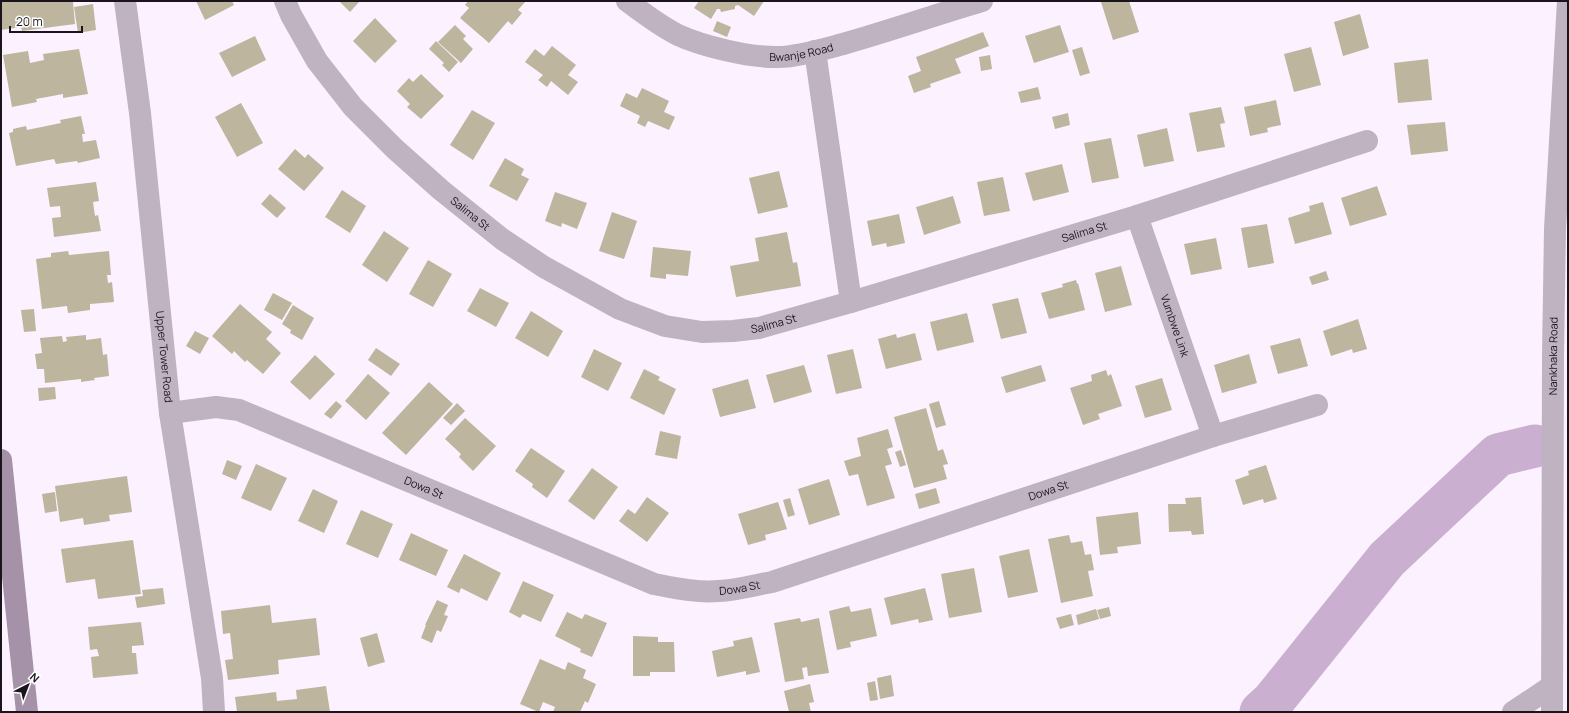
<svg xmlns="http://www.w3.org/2000/svg" width="1569" height="713" font-family="Manrope,sans-serif">
	<rect width="100%" height="100%" fill="#fcf1fe"/>
	<g fill="none" stroke-linecap="round" stroke-linejoin="round">
		<path stroke="#caafd0" stroke-width="43" d="M1261,712l12,-11 114,-142 111,-104 37,-9"/>
	</g>
	<path fill="#bdb59d" d="M1,1l72,1 2,22 -53,7 -1,-4 -20,3z
		M196,1h36l2,4 -29,15z
		M339,1h21l-10,11z
		M468,1h58l-8,9 4,3 -10,12 -4,-4 -19,22 -29,-25 9,-10 -4,-3z
		M699,1h65l-10,15 -16,-11 -3,1v3l-14,3 -1,-3h-3l-6,10 -17,-11z
		M1129,1l10,31 -26,8 -12,-38z
		M93,4l3,26 -18,3 -4,-26z
		M1360,14l9,34 -26,8 -9,-34z
		M375,18l22,23 -22,22 -22,-22z
		M717,21l14,6 -4,10 -14,-6z
		M455,25l11,11 -3,3 10,10 -12,14 -23,-21z
		M1060,25l9,27 -35,11 -9,-27z
		M983,32l6,14 -34,13 6,14 -31,11 1,3 -17,6 -6,-17 13,-5 -5,-14z
		M255,36l11,24 -34,17 -13,-24z
		M436,41l22,21 -9,10 -7,-7 2,-2 -15,-14z
		M552,46l24,19 -8,10 10,7 -10,13 -17,-14 -4,6 -9,-7 5,-5 -18,-13 10,-13 9,7z
		M1082,47l8,26 -10,3 -8,-26z
		M1311,47l10,38 -27,7 -10,-38z
		M79,49l9,45 -25,4v-4l-27,5 1,3 -25,5 -9,-52 25,-4 2,12 14,-3 -1,-6z
		M990,55l2,14 -11,2 -2,-14z
		M1428,59l4,41 -34,3 -4,-40z
		M421,74l23,22 -23,23 -14,-12 3,-3 -13,-13 12,-13 4,4z
		M1038,87l3,12 -20,4 -3,-11z
		M642,88l27,13 -5,11 11,5 -6,13 -21,-9 -3,6 -8,-4 3,-7 -20,-10 6,-13 11,5z
		M1276,100l5,25 -14,3 1,4 -18,4 -6,-29z
		M241,103l22,40 -26,14 -22,-40z
		M1221,107l4,16 -5,1 5,23 -28,5 -8,-39z
		M472,110l23,13 -22,37 -23,-15z
		M1068,113l2,12 -15,4 -3,-12z
		M81,116l4,18h-3l1,8 13,-2 4,18 -22,5 -1,-2 -21,3 -2,-5 -38,7 -7,-33 4,-1v-3l13,-3 1,4 34,-7 -1,-3z
		M1445,122l3,29 -37,4 -4,-30z
		M1167,128l7,33 -30,6 -7,-32z
		M1111,138l8,40 -27,5 -8,-40z
		M295,149l10,9 3,-4 16,14 -20,23 -26,-22z
		M505,158l19,11 -3,6 8,4 -12,22 -28,-15z
		M1062,164l7,28 -36,9 -8,-28z
		M779,171l9,36 -30,7 -9,-36z
		M1003,177l7,34 -26,5 -7,-34z
		M96,182l3,19 -6,1 2,14 3,-1 3,16 -47,6 -2,-19 9,-1 -1,-11 -10,1 -3,-19z
		M1377,186l10,29 -37,11 -9,-28z
		M342,190l24,16 -16,27 -25,-16z
		M555,192l32,11 -10,26 -15,-6 -1,4 -16,-6z
		M270,194l16,14 -9,10 -16,-14z
		M953,196l8,27 -37,12 -8,-28z
		M1323,202l9,32 -37,10 -7,-26 22,-7 -1,-5z
		M612,212l25,9 -13,38 -25,-8z
		M899,214l6,29 -18,4 -1,-4 -14,3 -5,-25z
		M1267,224l7,39 -26,5 -7,-40z
		M384,231l25,17 -22,34 -25,-17z
		M787,232l6,31 4,-1 4,24 -65,11 -6,-31 29,-5 -4,-23z
		M1216,238l6,31 -31,6 -7,-31z
		M653,247l38,4 -3,25 -22,-2v5l-16,-2z
		M68,251l1,4 40,-4 2,24h-4l1,8 4,-1 2,20 -24,2v6l-22,3 -1,-7 -25,3 -6,-50 15,-2v-4z
		M428,260l24,14 -19,33 -24,-13z
		M1121,266l11,39 -27,7 -10,-39z
		M1326,271l3,9 -17,5 -3,-8z
		M1076,280l1,4 1,-1 7,27 -36,9 -8,-26 22,-6 -1,-3z
		M480,288l29,15 -13,24 -29,-16z
		M273,293l19,10 -10,17 -18,-10z
		M1018,298l9,35 -26,6 -9,-35z
		M240,304l32,28 -6,7 15,14 -18,21 -16,-14 -2,2 -11,-11 -2,3 -20,-18z
		M293,305l21,13 -12,22 -12,-7 1,-3 -9,-6z
		M34,309l2,22 -12,1 -3,-22z
		M531,311l32,20 -15,26 -33,-19z
		M967,313l7,29 -37,9 -7,-29z
		M1358,319l9,30 -14,4 -1,-4 -21,7 -8,-25z
		M195,331l14,7 -9,16 -14,-8z
		M915,333l7,27 -36,9 -8,-30 18,-5 1,4z
		M86,335v5l15,-2 2,17 4,-1 2,22 -15,2 1,2 -14,2v-3l-36,4 -1,-14h-7l-2,-15 7,-1 -2,-15 22,-2 1,6 4,-1 -1,-4z
		M1300,338l8,28 -30,8 -8,-28z
		M376,348l24,16 -9,12 -23,-16z
		M594,349l28,14 -14,28 -27,-14z
		M853,349l9,39 -26,6 -9,-39z
		M1249,354l8,29 -35,10 -8,-28z
		M315,355l20,19 -25,26 -20,-18z
		M804,365l8,27 -38,11 -8,-28z
		M1041,365l5,16 -40,12 -5,-16z
		M644,369l16,8 -2,3 18,9 -12,26 -34,-17z
		M1106,370l2,6 3,-2 11,32 -24,8 2,5 -17,6 -13,-37 22,-7 -1,-6z
		M368,374l22,19 -24,27 -21,-19z
		M1162,378l10,32 -27,8 -10,-32z
		M748,379l8,29 -36,9 -8,-28z
		M429,382l24,22 -47,51 -24,-22z
		M55,387l1,12 -17,2 -1,-13z
		M336,401l6,5 -11,13 -7,-5z
		M939,401l7,24 -10,3 -7,-24z
		M457,403l8,8 -14,14 -8,-7z
		M926,408l12,43 5,-2 5,15 -5,1 4,14 -33,9 -20,-71z
		M465,418l31,28 -23,25 -14,-14 2,-3 -16,-15z
		M888,429l5,18 -6,2 5,15 -7,2 10,32 -28,8 -9,-32 -9,2 -5,-15 17,-5 -4,-18z
		M660,431l21,5 -4,23 -22,-4z
		M531,448l34,23 -18,27 -15,-11 1,-3 -18,-13z
		M901,450l5,15 -6,2 -5,-15z
		M227,460l15,6 -6,14 -14,-6z
		M256,464l31,14 -16,33 -30,-13z
		M1266,465l11,34 -13,4 -1,-4 -20,6 -8,-25 14,-5 -1,-4z
		M592,468l26,19 -24,33 -26,-19z
		M127,476l5,36 -23,3 1,6 -26,4 -1,-7 -23,4 -5,-36z
		M829,479l11,36 -31,10 -11,-36z
		M936,488l4,15 -21,6 -4,-15z
		M313,489l25,12 -14,32 -26,-12z
		M55,492l2,19 -12,2 -3,-19z
		M647,497l22,16 -22,29 -28,-21 9,-12 7,5z
		M1201,497l3,37 -12,1 -1,-4 -22,1 -1,-28h18l-1,-6z
		M790,498l5,17 -7,2 -5,-17z
		M778,502l9,27 -22,6 1,5 -18,5 -10,-31z
		M361,510l32,14 -15,34 -32,-14z
		M1138,512l3,32 -24,3 1,6 -18,2 -4,-38z
		M411,533l37,17 -12,26 -37,-16z
		M1069,535l2,8 11,-2 3,14 6,-1 3,16 -6,1 5,25 -32,7 -13,-64z
		M133,540l8,54 -43,5 -3,-20 -29,4 -5,-34z
		M1029,549l9,43 -30,6 -9,-42z
		M464,554l37,19 -14,28 -26,-13 -2,5 -12,-6z
		M974,568l8,44 -33,6 -8,-44z
		M523,581l31,14 -13,27 -18,-8 -3,4 -11,-6z
		M163,588l2,16 -28,4 -2,-11 8,-1 -1,-6z
		M925,588l8,32 -14,3 -1,-4 -27,6 -7,-27z
		M437,600l11,5 -4,10 4,1 -7,16 -4,-2 -5,13 -11,-5 5,-13h-1z
		M270,605l2,18 44,-5 4,37 -42,5 1,14 -51,6 -3,-20 8,-1 -3,-26 -7,1 -2,-23z
		M849,606l2,6 20,-4 6,28 -27,6 1,5 -14,3 -8,-39z
		M1109,607l2,9 -11,3 -3,-9z
		M1096,609l3,10 -21,6 -2,-10z
		M567,612l15,7 3,-5 22,9 -15,34 -12,-5 1,-3 -26,-13z
		M1071,614l3,11 -14,4 -4,-11z
		M800,618l1,4 18,-4 10,55 -21,3 -1,-9 -5,1 2,11 -19,3 -11,-59z
		M141,622l3,23 -12,1v7h4l2,21 -45,4 -2,-21 8,-1 -2,-7 -7,1 -2,-23z
		M377,633l8,29 -17,5 -8,-29z
		M633,636l25,1v5h16l1,30h-25v4h-17z
		M752,637l8,35 -14,3v-4l-29,6 -5,-26 22,-5 -1,-5z
		M540,659l25,11 3,-8 18,8 -3,8 13,6 -8,19 -3,-2 -5,11h-27l2,-5 -12,-5 -4,10 -19,-8z
		M891,675l3,21 -14,3 -3,-21z
		M875,681l3,19 -8,1 -3,-18z
		M810,684l4,18 -5,1 2,9h-22l-5,-21z
		M326,686l4,26h-93l-2,-15 41,-5 1,9 20,-2 -1,-9z"/>
	<g fill="none" stroke-linecap="round" stroke-linejoin="round">
		<g stroke="#bfb3c2" stroke-width="22">
			<path id="s1" d="M125,1l15,112 30,300 42,265 2,34"/>
			<path id="s2" d="M285,1l6,14 26,46 36,46 42,42 46,41 61,49 42,28 76,42 45,17 37,6 31,-1 26,-3 92,-26 286,-86 230,-75"/>
			<path id="s3" d="M627,1c16,12 33,25 51,34 24,11 69,22 97,22 19,1 49,-8 68,-13 46,-13 92,-29 139,-43"/>
			<path d="M815,51l36,251"/>
			<path id="s4" d="M1137,216l76,220"/>
			<path id="s5" d="M170,413l46,-6 23,3 415,174c21,4 43,9 65,7 18,-1 36,-6 53,-9l441,-146 104,-31"/>
			<path d="M1513,712l39,-26"/>
			<path id="s6" d="M1552,712l1,-357 2,-126 13,-228"/>
		</g>
		<path stroke="#a592a9" stroke-width="22" d="M1,460l26,252"/>
	</g>
	<g text-anchor="middle" stroke-width="3" stroke-linejoin="round" paint-order="stroke">
		<g font-size="11" fill="#1a141c" stroke="#fff">
			<text dy="4" stroke="none"><textPath href="#s3" startOffset="188">Bwanje Road</textPath></text>
			<text dy="4" stroke="none"><textPath href="#s2" startOffset="285">Salima St</textPath></text>
			<text dy="4" stroke="none"><textPath href="#s2" startOffset="945">Salima St</textPath></text>
			<text dy="4" stroke="none"><textPath href="#s2" startOffset="621">Salima St</textPath></text>
			<text dy="4" stroke="none"><textPath href="#s4" startOffset="116">Vumbwe Link</textPath></text>
			<text dy="4" stroke="none"><textPath href="#s6" startOffset="356">Nankhaka Road</textPath></text>
			<text dy="4" stroke="none"><textPath href="#s1" startOffset="358">Upper Tower Road</textPath></text>
			<text dy="4" stroke="none"><textPath href="#s5" startOffset="270">Dowa St</textPath></text>
			<text dy="4" stroke="none"><textPath href="#s5" startOffset="930">Dowa St</textPath></text>
			<text dy="4" stroke="none"><textPath href="#s5" startOffset="606">Dowa St</textPath></text>
		</g>
	</g>
	<rect width="1569" height="713" fill="none" stroke="#1a141c" stroke-width="4"/>
	<g transform="translate(28 685) rotate(42)" stroke="#ffffff" stroke-width="3" paint-order="stroke">
	<path d="M0-3L7 15L0 10L-7 15Z" fill="#1a141c"/>
	<text y="-6" font-size="11" font-weight="bold" text-anchor="middle" fill="#1a141c">N</text>
	</g>
	<path d="M10 26v6h72v-6" fill="none" stroke="#1a141c" stroke-width="2"/>
	<text x="16" y="26" font-size="12" fill="#1a141c" stroke="#ffffff" stroke-width="3" paint-order="stroke">20 m</text>
</svg>
